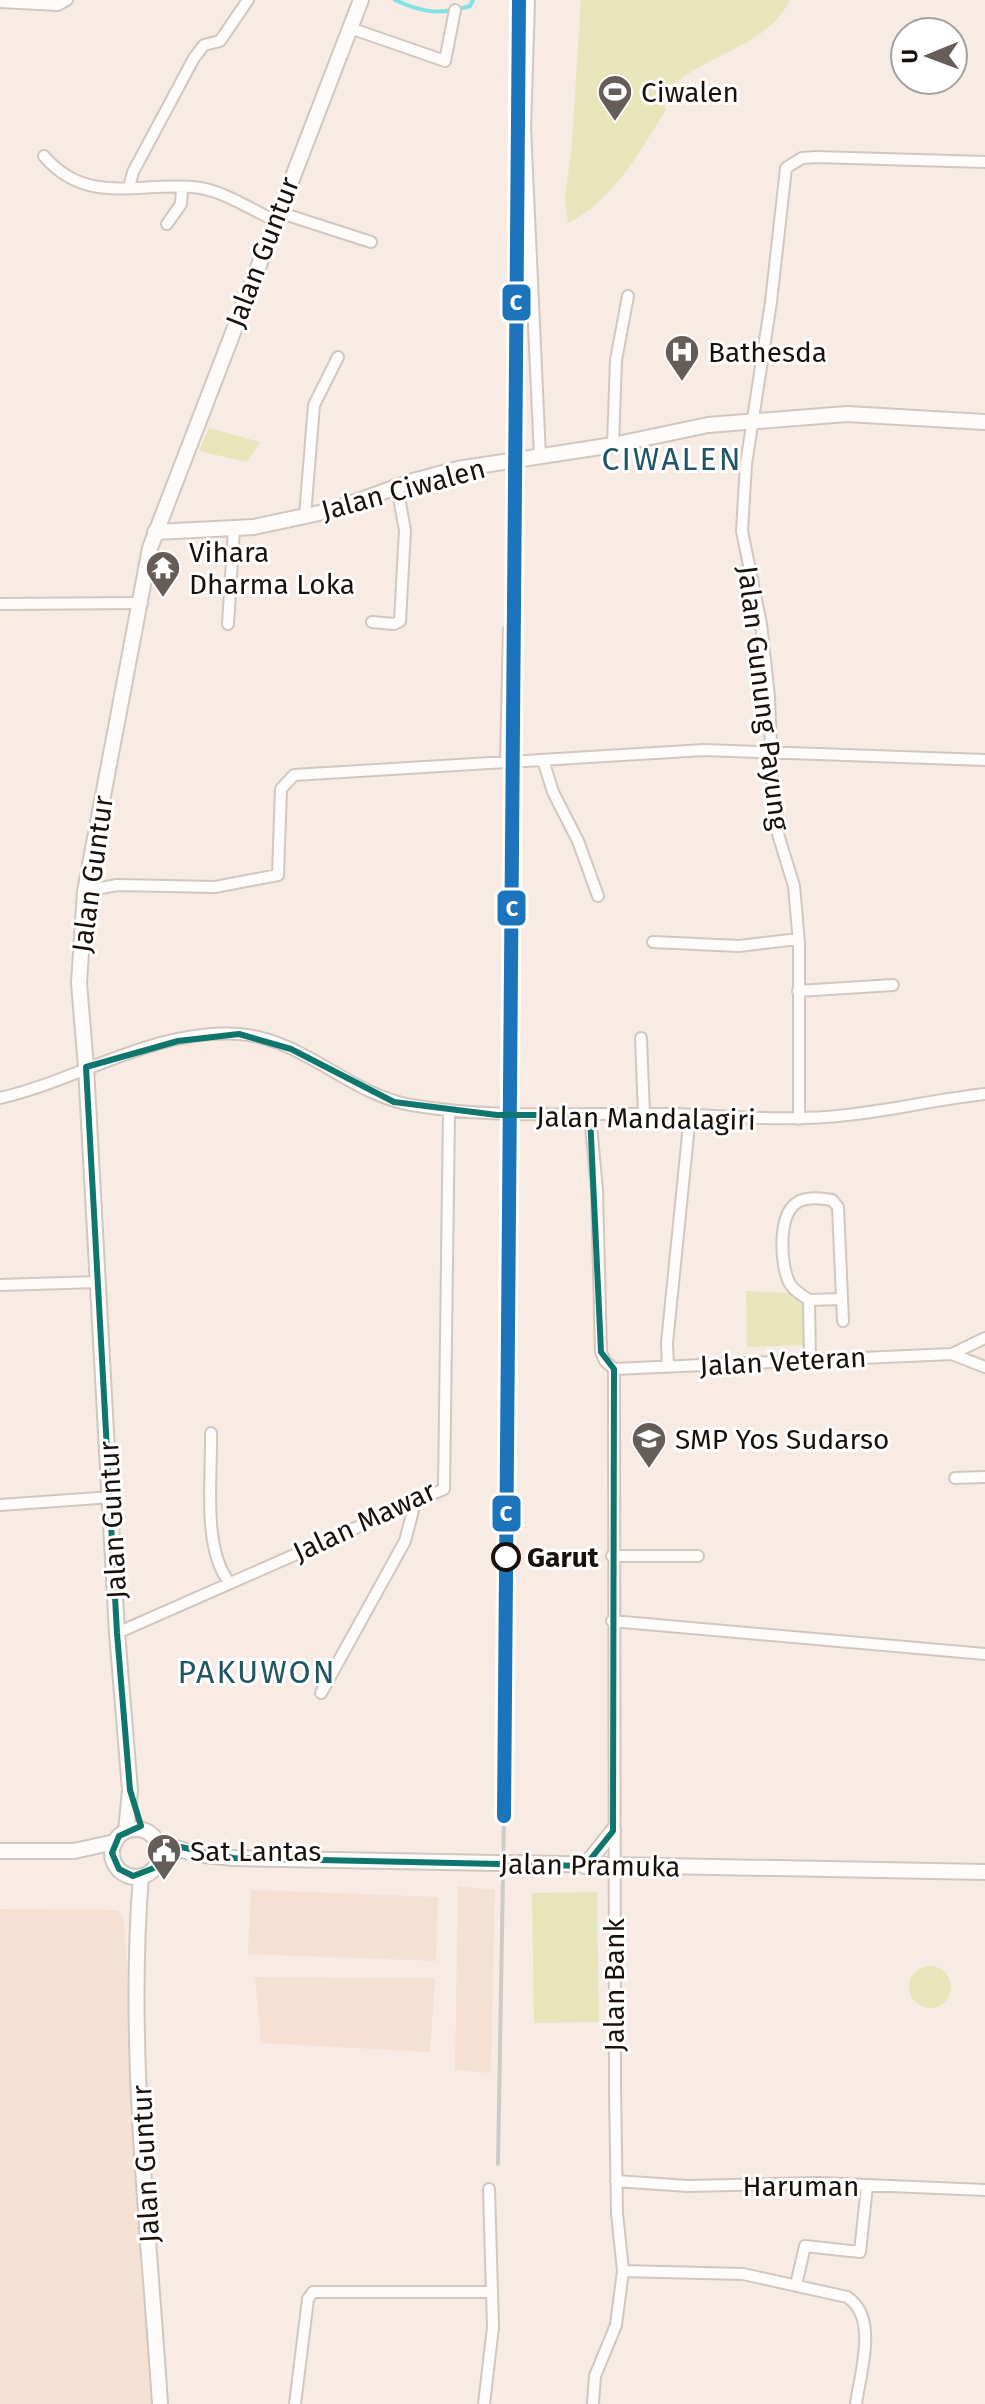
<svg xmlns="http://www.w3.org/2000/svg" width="985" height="2404" font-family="'Fira Sans',sans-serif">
	<rect width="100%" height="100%" fill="#f7ebe4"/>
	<path fill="#f5e0d4" d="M458,1886l37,4 -4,183 -36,-3z
		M251,1890l187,7 -2,64 -188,-7z
		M0,1909l118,1 6,10 30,484h-154z
		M255,1977l180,1 -5,74 -169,-9z"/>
	<path fill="#e9e5ba" d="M581,0h209c-25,52 -96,53 -129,99l5,11c-26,41 -53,91 -98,113l-3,-23 7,-58z
		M209,428l51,14 -13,20 -48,-11z
		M746,1291l47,2 10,13 2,39 -58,2z
		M597,1892l2,130 -65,1 -2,-130z
		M909 1987a21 21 0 1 1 42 0a21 21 0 1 1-42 0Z"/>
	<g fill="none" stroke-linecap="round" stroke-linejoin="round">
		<path stroke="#81e1e5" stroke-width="4" d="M395,0c28,13 46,15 75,6l3,-6"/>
		<defs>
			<path id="street" d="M529,0l-4,128 15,328
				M0,2l58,3 9,-5
				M350,28l95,33 10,-51
				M44,156c44,52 98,24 156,32 25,4 52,22 74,32
				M129,187l4,-15 61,-114 10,-13 16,-4 28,-41
				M278,212l93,30
				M167,224l14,-20 1,-16
				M613,445l3,-85 12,-64
				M305,516l9,-111 24,-48
				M0,604l142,-1
				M372,622l22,2 6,-3 5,-91 -8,-43
				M228,624l6,-95
				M543,760l10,32 25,49 20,55
				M506,761l3,-131
				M85,891l32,-6 98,2 63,-12 3,-86 13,-14 410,-25 281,10
				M653,942l86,4 59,-7
				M798,991l95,-6
				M641,1038l3,77
				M0,1098c79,-18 155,-70 239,-64 65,5 110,60 172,71 87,15 173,7 261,9 59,2 116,8 175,1 46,-5 92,-16 138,-21
				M590,1115l7,75 4,162 4,9 9,8
				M799,1119v-176l-5,-57 -20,-65 -5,-124 -8,-73 -19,-93 4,-67 25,-162 15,-134 16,-10 14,-1 169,5
				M0,1285l98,-3
				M809,1300l33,-1
				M952,1354l33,-16
				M810,1362l-1,-62c-7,-5 -15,-9 -19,-16 -10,-18 -12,-66 5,-80 9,-8 26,-6 37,-4l6,7 5,114
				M668,1367l-1,-24 23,-228
				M614,1369l338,-15 33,13
				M211,1433c1,45 -9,114 18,149
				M955,1478l30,-1
				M0,1505l112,-8
				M612,1556h86
				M612,1621l373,33
				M117,1633l327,-144 5,-378
				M321,1693l84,-152 10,-38
				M616,2181l72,5 131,-3 166,7
				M623,2271l120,3 104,23c32,20 13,76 9,107
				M796,2285l9,-39 55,6 7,-66
				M295,2404l13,-105 5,-7h179
				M484,2404l9,-77 -4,-138
				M593,2404l2,-28 21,-51 7,-54 -6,-58 -2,-125 -1,-719"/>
			<path id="secondary" d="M155,532l99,-5 79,-17 80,-29 45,-12 155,-24 95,-20 139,-11 138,8
				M112 1853a24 24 0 1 1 48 0a24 24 0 1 1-48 0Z
				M126,1831l4,-41 -13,-157 -31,-566 -7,-84 6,-92 65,-343 211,-548
				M158,1842l37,12 38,4 752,14
				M0,1851h74l41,-9
				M585,1866l28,-35
				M141,1876c-14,171 8,356 19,528"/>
		</defs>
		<use href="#street" stroke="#d1c7c0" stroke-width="14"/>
		<use href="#secondary" stroke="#d1c7c0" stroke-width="18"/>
		<use href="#street" stroke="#fefcfb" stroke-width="10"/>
		<use href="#secondary" stroke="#fefcfb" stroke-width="14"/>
		<path stroke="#cdcac8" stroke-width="4" d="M498,2164l6,-348"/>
		<defs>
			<path id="rail-1" d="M504,1816l15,-1816"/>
		</defs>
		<use href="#rail-1" stroke="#fff" stroke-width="20"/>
		<use href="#rail-1" stroke="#1c75bc" stroke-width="14"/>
	</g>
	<path fill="none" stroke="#0f766e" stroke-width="6" stroke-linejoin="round" d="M239,1034l52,15 103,53 103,13h93l11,237 13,17 -1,462 -28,35 -352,-8 -71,-15 -8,25 -21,8 -14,-7 -7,-16 7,-17 22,-10 -11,-36 -13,-157 -31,-566 92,-26z"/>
	<defs>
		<symbol id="stadium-pin" viewBox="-11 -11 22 30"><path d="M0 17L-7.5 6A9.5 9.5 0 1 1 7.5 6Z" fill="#675d58" stroke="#fff"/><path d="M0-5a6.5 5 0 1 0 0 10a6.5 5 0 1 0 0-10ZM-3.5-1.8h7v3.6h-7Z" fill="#fff"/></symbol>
		<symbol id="hospital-pin" viewBox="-11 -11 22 30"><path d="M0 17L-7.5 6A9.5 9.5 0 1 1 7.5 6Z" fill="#675d58" stroke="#fff"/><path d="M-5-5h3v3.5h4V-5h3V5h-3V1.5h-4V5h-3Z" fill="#fff"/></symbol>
		<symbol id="temple-pin" viewBox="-11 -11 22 30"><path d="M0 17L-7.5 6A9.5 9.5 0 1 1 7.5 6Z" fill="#675d58" stroke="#fff"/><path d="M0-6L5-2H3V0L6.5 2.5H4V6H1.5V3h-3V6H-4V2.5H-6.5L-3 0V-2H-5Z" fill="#fff"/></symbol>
		<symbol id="school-pin" viewBox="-11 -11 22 30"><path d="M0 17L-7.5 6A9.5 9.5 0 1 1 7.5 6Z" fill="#675d58" stroke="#fff"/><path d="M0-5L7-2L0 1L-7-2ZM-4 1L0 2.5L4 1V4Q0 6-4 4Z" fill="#fff"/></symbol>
		<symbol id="civic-pin" viewBox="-11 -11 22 30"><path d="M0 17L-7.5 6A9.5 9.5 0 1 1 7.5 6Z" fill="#675d58" stroke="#fff"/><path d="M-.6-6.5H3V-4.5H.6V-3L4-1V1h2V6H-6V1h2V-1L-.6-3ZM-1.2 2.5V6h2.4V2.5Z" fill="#fff"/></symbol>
	</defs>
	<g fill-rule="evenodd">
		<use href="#stadium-pin" x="595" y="72" width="40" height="54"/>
		<use href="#hospital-pin" x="662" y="332" width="40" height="54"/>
		<use href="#temple-pin" x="143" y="548" width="40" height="54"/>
		<use href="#school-pin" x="629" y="1419" width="40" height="54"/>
		<use href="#civic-pin" x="144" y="1831" width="40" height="54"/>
	</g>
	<circle fill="#fff" stroke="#1a110c" stroke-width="4" cx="506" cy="1557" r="13"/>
	<g text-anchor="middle" stroke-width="6" stroke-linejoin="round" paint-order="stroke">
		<g font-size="28" fill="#1a110c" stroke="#fff" text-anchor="start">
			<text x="641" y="102">Ciwalen</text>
			<text x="708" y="362">Bathesda</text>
			<text x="189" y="562">Vihara<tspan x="189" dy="32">Dharma Loka</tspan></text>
			<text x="675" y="1449">SMP Yos Sudarso</text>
			<text x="190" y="1861">Sat Lantas</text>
		</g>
		<g font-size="28" fill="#1a110c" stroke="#fff">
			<text transform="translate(262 252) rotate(-69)" y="10">Jalan Guntur</text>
			<text transform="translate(403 489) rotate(-15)" y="10">Jalan Ciwalen</text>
			<text transform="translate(764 698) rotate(83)" y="10">Jalan Gunung Payung</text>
			<text transform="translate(92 874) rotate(-82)" y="10">Jalan Guntur</text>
			<text transform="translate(646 1118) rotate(1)" y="10">Jalan Mandalagiri</text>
			<text transform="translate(783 1361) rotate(-3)" y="10">Jalan Veteran</text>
			<text transform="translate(112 1520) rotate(-93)" y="10">Jalan Guntur</text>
			<text transform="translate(364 1521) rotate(-25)" y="10">Jalan Mawar</text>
			<text transform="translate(590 1865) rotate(1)" y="10">Jalan Pramuka</text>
			<text transform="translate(614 1985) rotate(-90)" y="10">Jalan Bank</text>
			<text transform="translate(145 2164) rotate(-93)" y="10">Jalan Guntur</text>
			<text x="801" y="2196">Haruman</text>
		</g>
		<g font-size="28" font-weight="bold" fill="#1a110c" stroke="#fff" text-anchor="start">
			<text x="527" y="1567">Garut</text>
		</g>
		<g font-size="32" letter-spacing="2" fill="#205663" stroke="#fff">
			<text x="672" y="470">CIWALEN</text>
			<text x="257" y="1683">PAKUWON</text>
		</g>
	</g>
	<g stroke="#fff" stroke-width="3">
		<rect x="501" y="283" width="31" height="39" rx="8" fill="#1c75bc"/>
		<rect x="496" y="889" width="31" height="38" rx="8" fill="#1c75bc"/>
		<rect x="491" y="1494" width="31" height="39" rx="8" fill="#1c75bc"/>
	</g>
	<g font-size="22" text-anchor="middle" font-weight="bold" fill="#fff">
		<text x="516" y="310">C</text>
		<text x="512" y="916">C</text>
		<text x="506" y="1521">C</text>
	</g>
	<g transform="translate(929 56) rotate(269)"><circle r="38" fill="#ffffff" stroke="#a3a09e" stroke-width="2"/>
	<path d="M0-6L14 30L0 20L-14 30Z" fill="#675d58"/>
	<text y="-12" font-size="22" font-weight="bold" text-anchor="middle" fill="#1a110c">U</text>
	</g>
</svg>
